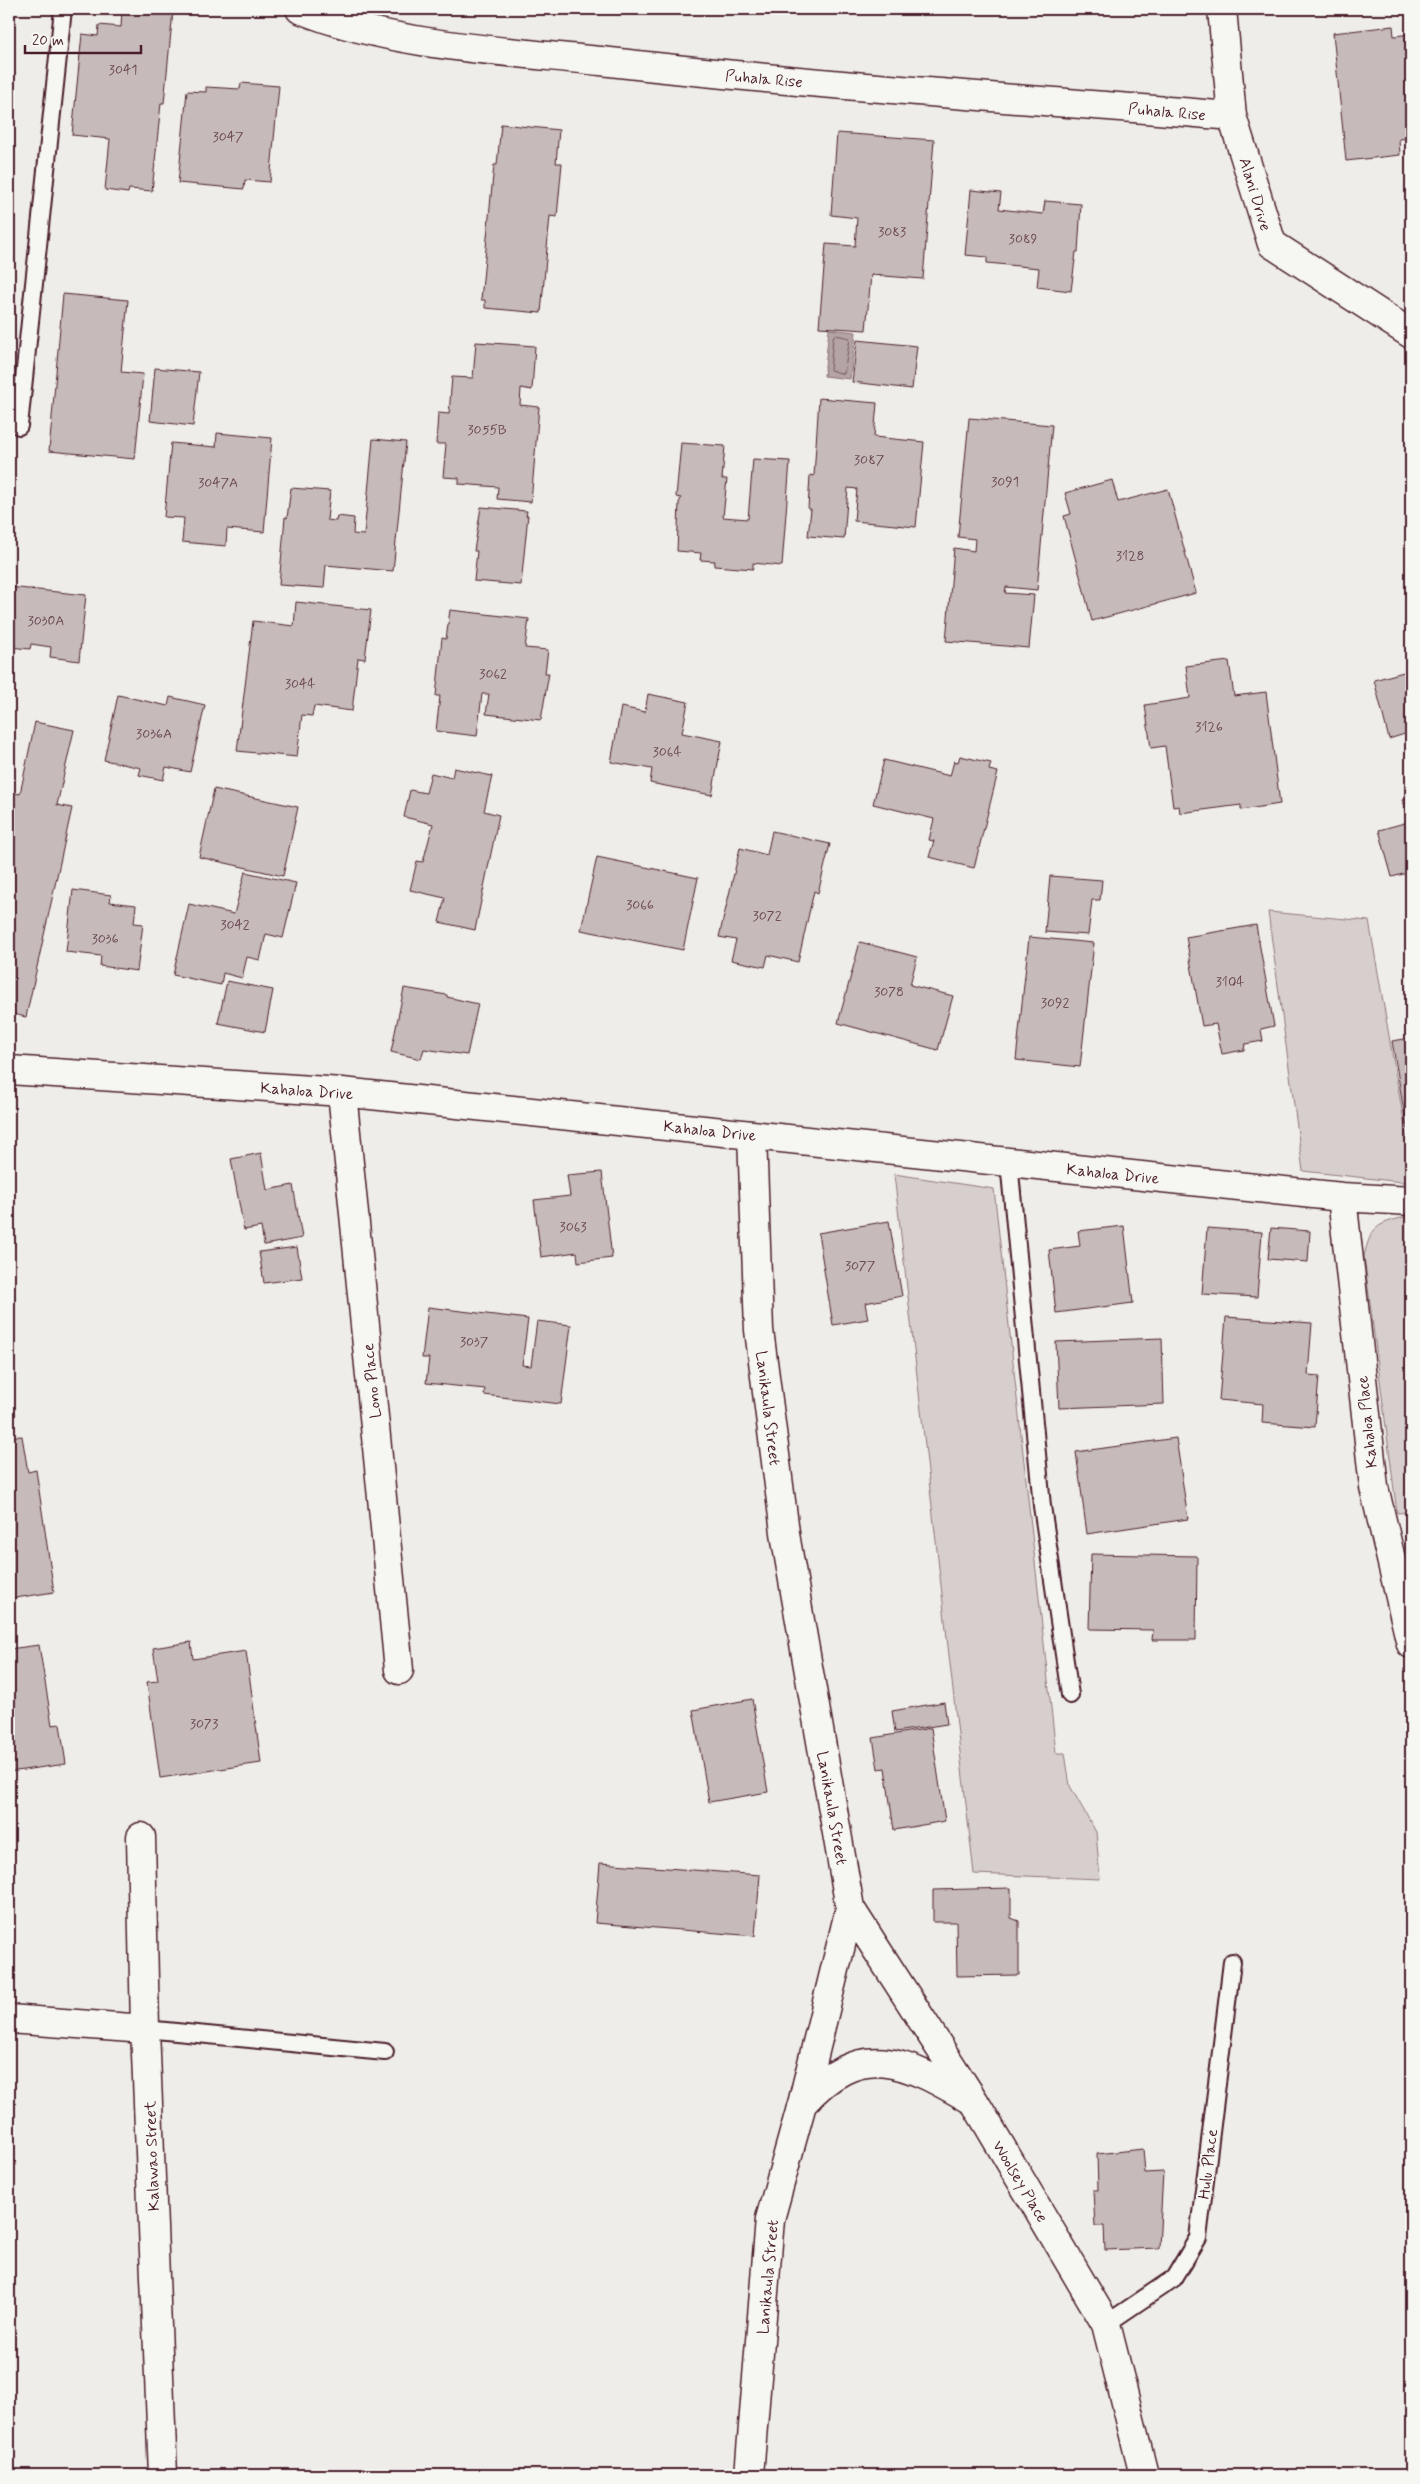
<svg xmlns="http://www.w3.org/2000/svg" width="1420" height="2484" font-family="Mynerve,sans-serif">
	<rect width="100%" height="100%" fill="#efedea"/>
	<filter id="ink" filterUnits="userSpaceOnUse"><feTurbulence type="fractalNoise" baseFrequency=".02" numOctaves="2"/><feDisplacementMap in="SourceGraphic" scale="10" xChannelSelector="R" yChannelSelector="G"/><feConvolveMatrix kernelMatrix="1 2 1 2 8 2 1 2 1" color-interpolation-filters="sRGB"/></filter>
	<g filter="url(#ink)">
		<path fill="#d7cfce" stroke="#90777c" d="M1268,912l101,9 42,241v21l-108,-12z
			M894,1174l100,15 62,564h9l5,33 26,46 4,47 -126,-5z
			M1405,1217l6,1v294l-14,1 -33,-257c7,-29 12,-32 41,-39z
			M1411,2265v210h-2l-1,-196z"/>
		<path fill="#b4a4a5" stroke="#8a6f74" d="M829,329l27,3 -6,47 -26,-3z"/>
		<g fill="none" stroke-linecap="round" stroke-linejoin="round">
			<path stroke="#74545c" stroke-width="1" d="M836,335l14,3 -6,36 -14,-4 3,-33z"/>
		</g>
		<path fill="#c6babb" stroke="#4a1f2b" d="M122,9l51,2 -9,92h-3l-9,88 -23,-2 -1,4 -23,-3 5,-51 -38,-4 10,-101 16,2 1,-11 22,2z
			M1393,26l1,10 17,-2v104l-12,1 1,16 -54,6 -13,-128z
			M241,83l38,3 -9,96 -25,-2 -1,9 -66,-6 9,-92 19,1v-5l34,2z
			M501,124l58,6 -3,33h6l-5,54 -7,-1 -9,97 -56,-5v-8h-4l13,-135h3z
			M837,133l97,7 -11,139 -52,-4 -5,55 -47,-3 7,-83 29,2 2,-28 -26,-3z
			M971,190l30,3 -2,16 44,5 2,-13 36,3 -3,48h-2l-5,39 -34,-4 2,-19 -52,-5v-6l-22,-2z
			M63,294l65,6 -7,72 22,2 -8,85 -86,-8z
			M857,340l60,6 -5,43 -60,-7z
			M476,342l59,4 -3,44 -11,-2 -1,17 19,2 -8,95 -34,-3 1,-12 -39,-3v-6l-16,-1 3,-33h-10l2,-31 11,1 3,-37 21,1z
			M155,368l44,4 -6,54 -43,-5z
			M819,398l58,5 -3,34 50,5 -8,85 -62,-6 3,-32 -9,-1 -4,51 -36,-3 3,-27h-3l2,-34 4,1z
			M969,418l83,7 -15,165 -31,-3 -1,6 29,2 -5,53 -83,-7 8,-93 20,3 1,-12 -17,-2z
			M217,433l55,5 -8,94 -37,-3 -1,17 -44,-4 2,-24 -20,-1 7,-74 45,4z
			M373,439l33,3 -13,129 -67,-6 -2,23 -45,-3 6,-68 2,1 4,-30 39,3 -3,29 9,1 1,-5 17,2 -1,16 11,1z
			M681,443l44,3 -3,33h5l-4,38 25,2 5,-60 37,2 -8,105 -29,-3v6l-39,-3 1,-5 -15,-1 1,-7 -24,-2 2,-48 2,-5 -5,-1z
			M1112,480l6,22 50,-13 28,104 -104,28 -28,-105 7,-2 -6,-21z
			M481,507l46,4 -1,5 2,-1 -7,70 -47,-4 3,-30h-3z
			M9,587l77,8 -7,66 -29,-4 1,-10 -20,-3 -1,5 -21,-2z
			M296,602l75,8 -6,49 -7,-1 -6,53 -38,-5 -2,10 -10,-1 -5,42 -60,-6 16,-130 41,5z
			M450,610l79,9 -4,29 23,2 -3,23h4l-8,47 -55,-6 3,-20h-7l-5,42 -41,-5 4,-35h-4l6,-58 4,1z
			M1229,661l5,35 32,-4 14,112 -39,6v-5l-61,8 -1,-7 -6,1 -8,-61 -14,2 -6,-43 45,-7 -4,-32z
			M1411,670v62l-22,7 -15,-59z
			M648,694l40,8 -6,31 40,8 -10,54 -62,-12 2,-14 -41,-7 10,-55 24,5z
			M118,695l50,11 2,-9 35,8 -15,67 -24,-5 -3,13 -24,-5 2,-7 -37,-8z
			M35,722l39,8 -17,75 15,3 -46,209 -17,-4v-221l11,2z
			M960,756l31,7 -2,7 9,2 -24,96 -45,-11 5,-16 -5,-1 5,-21 -61,-15 11,-44 66,16 4,-15 4,1z
			M454,768l38,8 -8,35 15,4 -24,115 -36,-8 6,-24 -35,-8 7,-29 6,1 10,-38 -29,-7 6,-27 16,3 5,-20 21,5z
			M214,789l84,18 -15,69 -84,-19z
			M1411,798v74l-19,5 -13,-47 29,-8 -6,-22z
			M772,831l58,13 -12,49 -4,-2 -16,71 -30,-7 -3,12 -34,-7 5,-20 -17,-3 21,-89 27,7z
			M597,857l101,21 -15,72 -102,-20z
			M245,872l51,11 -13,55 -17,-4 -6,26 -13,-3 -5,21 -19,-5 -2,12 -48,-10 16,-71 45,10z
			M1050,876l52,4 -2,20h-8l-4,35 -43,-3z
			M73,890l38,5 -1,7 26,3 -2,18 9,1 -6,47 -37,-5 1,-10 -35,-4z
			M1256,925l18,101 -13,3 2,12 -18,3 -1,6 -22,4 -6,-30 -14,2 -16,-89z
			M1029,937l65,6 -14,124 -64,-7z
			M860,942l57,15 -7,28 43,11 -15,54 -100,-27z
			M227,981l46,9 -8,42 -47,-9z
			M404,988l43,7v2l31,7 -11,51 -43,-6 -3,10 -30,-7z
			M1411,1038v90l-4,1 -15,-88z
			M261,1153l6,37 26,-5 9,53 -38,7 -3,-18 -17,3 -13,-71z
			M602,1172l10,86 -34,4 -1,-10 -36,5 -7,-57 36,-4 -3,-21z
			M889,1221l13,75 -37,7 3,16 -35,6 -15,-92z
			M1124,1226l9,77 -77,10 -7,-63 31,-4 -2,-15z
			M1207,1228l55,4 -5,65 -55,-3z
			M1271,1228l39,3 -2,31 -40,-3z
			M297,1247l5,31 -38,5 -5,-31z
			M428,1307l100,12 -6,46 9,1 6,-45 34,4 -10,79 -77,-9 1,-6 -59,-6 3,-25h-7z
			M1226,1317l86,6 -4,52 11,1 -4,51 -53,-4 1,-19 -44,-4z
			M1162,1338l2,66 -105,4 -3,-66z
			M22,1436l6,36 8,-2 18,122 -45,7v-162z
			M1176,1438l12,81 -101,15 -11,-82z
			M1091,1554l106,2 -1,84h-44l1,-10 -64,-1z
			M191,1642l2,17 53,-8 15,112 -101,15 -13,-96 11,-1 -5,-33z
			M39,1645l13,80 8,-1 6,40 -57,8v-123z
			M752,1699l16,93 -59,10 -16,-92z
			M944,1702l3,22 -52,8 -3,-21z
			M931,1728l14,93 -51,9 -9,-62 -7,1 -5,-31z
			M600,1863l160,12 -5,61 -160,-13z
			M1011,1888v30l8,3v54l-62,1 -1,-54h-23v-32z
			M1143,2149l2,24 18,-1 -4,76 -54,2 -1,-24h-9l-2,-36h5l-1,-36z"/>
		<g fill="none" stroke-linecap="round" stroke-linejoin="round">
			<defs>
				<path id="lane" d="M19,426l44,-417
					M1009,1162l33,344 28,189
					M145,2029l240,23
					M1106,2324l68,-46 24,-40 34,-276"/>
				<path id="street" d="M300,9c91,37 204,42 301,52 210,24 421,38 631,55
					M1222,9l10,107 40,128 139,90
					M9,1070l333,22 1000,105 69,4
					M342,1092l57,578
					M1342,1197l32,290 37,157
					M141,1837l4,192 18,446
					M850,1908l124,193 132,223 38,151
					M9,2019l136,10
					M802,2104c59,-66 102,-43 168,-5
					M749,2475l21,-256 32,-115 48,-196 -64,-368 -27,-210 -7,-195"/>
			</defs>
			<use href="#lane" stroke="#4a1f2b" stroke-width="20"/>
			<use href="#street" stroke="#4a1f2b" stroke-width="31"/>
			<use href="#lane" stroke="#f6f6f2" stroke-width="16"/>
			<use href="#street" stroke="#f6f6f2" stroke-width="28"/>
		</g>
	</g>
	<g text-anchor="middle" stroke-width="4" stroke-linejoin="round" paint-order="stroke">
		<g font-size="14" fill="#69464f">
			<text x="123" y="74">3041</text>
			<text x="228" y="141">3047</text>
			<text x="892" y="236">3083</text>
			<text x="1023" y="243">3089</text>
			<text x="487" y="434">3055B</text>
			<text x="869" y="464">3087</text>
			<text x="1005" y="486">3091</text>
			<text x="218" y="487">3047A</text>
			<text x="1130" y="560">3128</text>
			<text x="46" y="625">3030A</text>
			<text x="493" y="678">3062</text>
			<text x="300" y="688">3044</text>
			<text x="1209" y="731">3126</text>
			<text x="154" y="738">3036A</text>
			<text x="667" y="756">3064</text>
			<text x="640" y="909">3066</text>
			<text x="767" y="920">3072</text>
			<text x="235" y="929">3042</text>
			<text x="105" y="943">3036</text>
			<text x="1230" y="986">3104</text>
			<text x="889" y="996">3078</text>
			<text x="1055" y="1007">3092</text>
			<text x="573" y="1231">3063</text>
			<text x="860" y="1270">3077</text>
			<text x="474" y="1346">3037</text>
			<text x="204" y="1728">3073</text>
		</g>
		<g font-size="16" fill="#4a1f2b" stroke="#f6f6f2">
			<text transform="translate(764 78) rotate(5)" y="6">Puhala Rise</text>
			<text transform="translate(1167 111) rotate(5)" y="6">Puhala Rise</text>
			<text transform="translate(1256 194) rotate(73)" y="6">Alani Drive</text>
			<text transform="translate(307 1090) rotate(4)" y="6">Kahaloa Drive</text>
			<text transform="translate(710 1130) rotate(6)" y="6">Kahaloa Drive</text>
			<text transform="translate(1113 1173) rotate(6)" y="6">Kahaloa Drive</text>
			<text transform="translate(371 1381) rotate(-96)" y="6">Lono Place</text>
			<text transform="translate(769 1408) rotate(83)" y="6">Lanikaula Street</text>
			<text transform="translate(1366 1422) rotate(-96)" y="6">Kahaloa Place</text>
			<text transform="translate(833 1808) rotate(80)" y="6">Lanikaula Street</text>
			<text transform="translate(151 2156) rotate(-92)" y="6">Kalawao Street</text>
			<text transform="translate(1207 2164) rotate(-83)" y="6">Hulu Place</text>
			<text transform="translate(1021 2181) rotate(59)" y="6">Woolsey Place</text>
			<text transform="translate(767 2277) rotate(-85)" y="6">Lanikaula Street</text>
		</g>
	</g>
	<rect width="1420" height="2484" fill="none" stroke="#f6f6f2" stroke-width="30"/>
	<rect x="15" y="15" width="1390" height="2454" fill="none" stroke="#4a1f2b" stroke-width="2" filter="url(#ink)"/>
	<path d="M25 45v8h116v-8" fill="none" stroke="#4a1f2b" stroke-width="2.5"/>
	<text x="32" y="45" font-size="15" fill="#4a1f2b" stroke="#f6f6f2" stroke-width="4" paint-order="stroke">20 m</text>
</svg>
